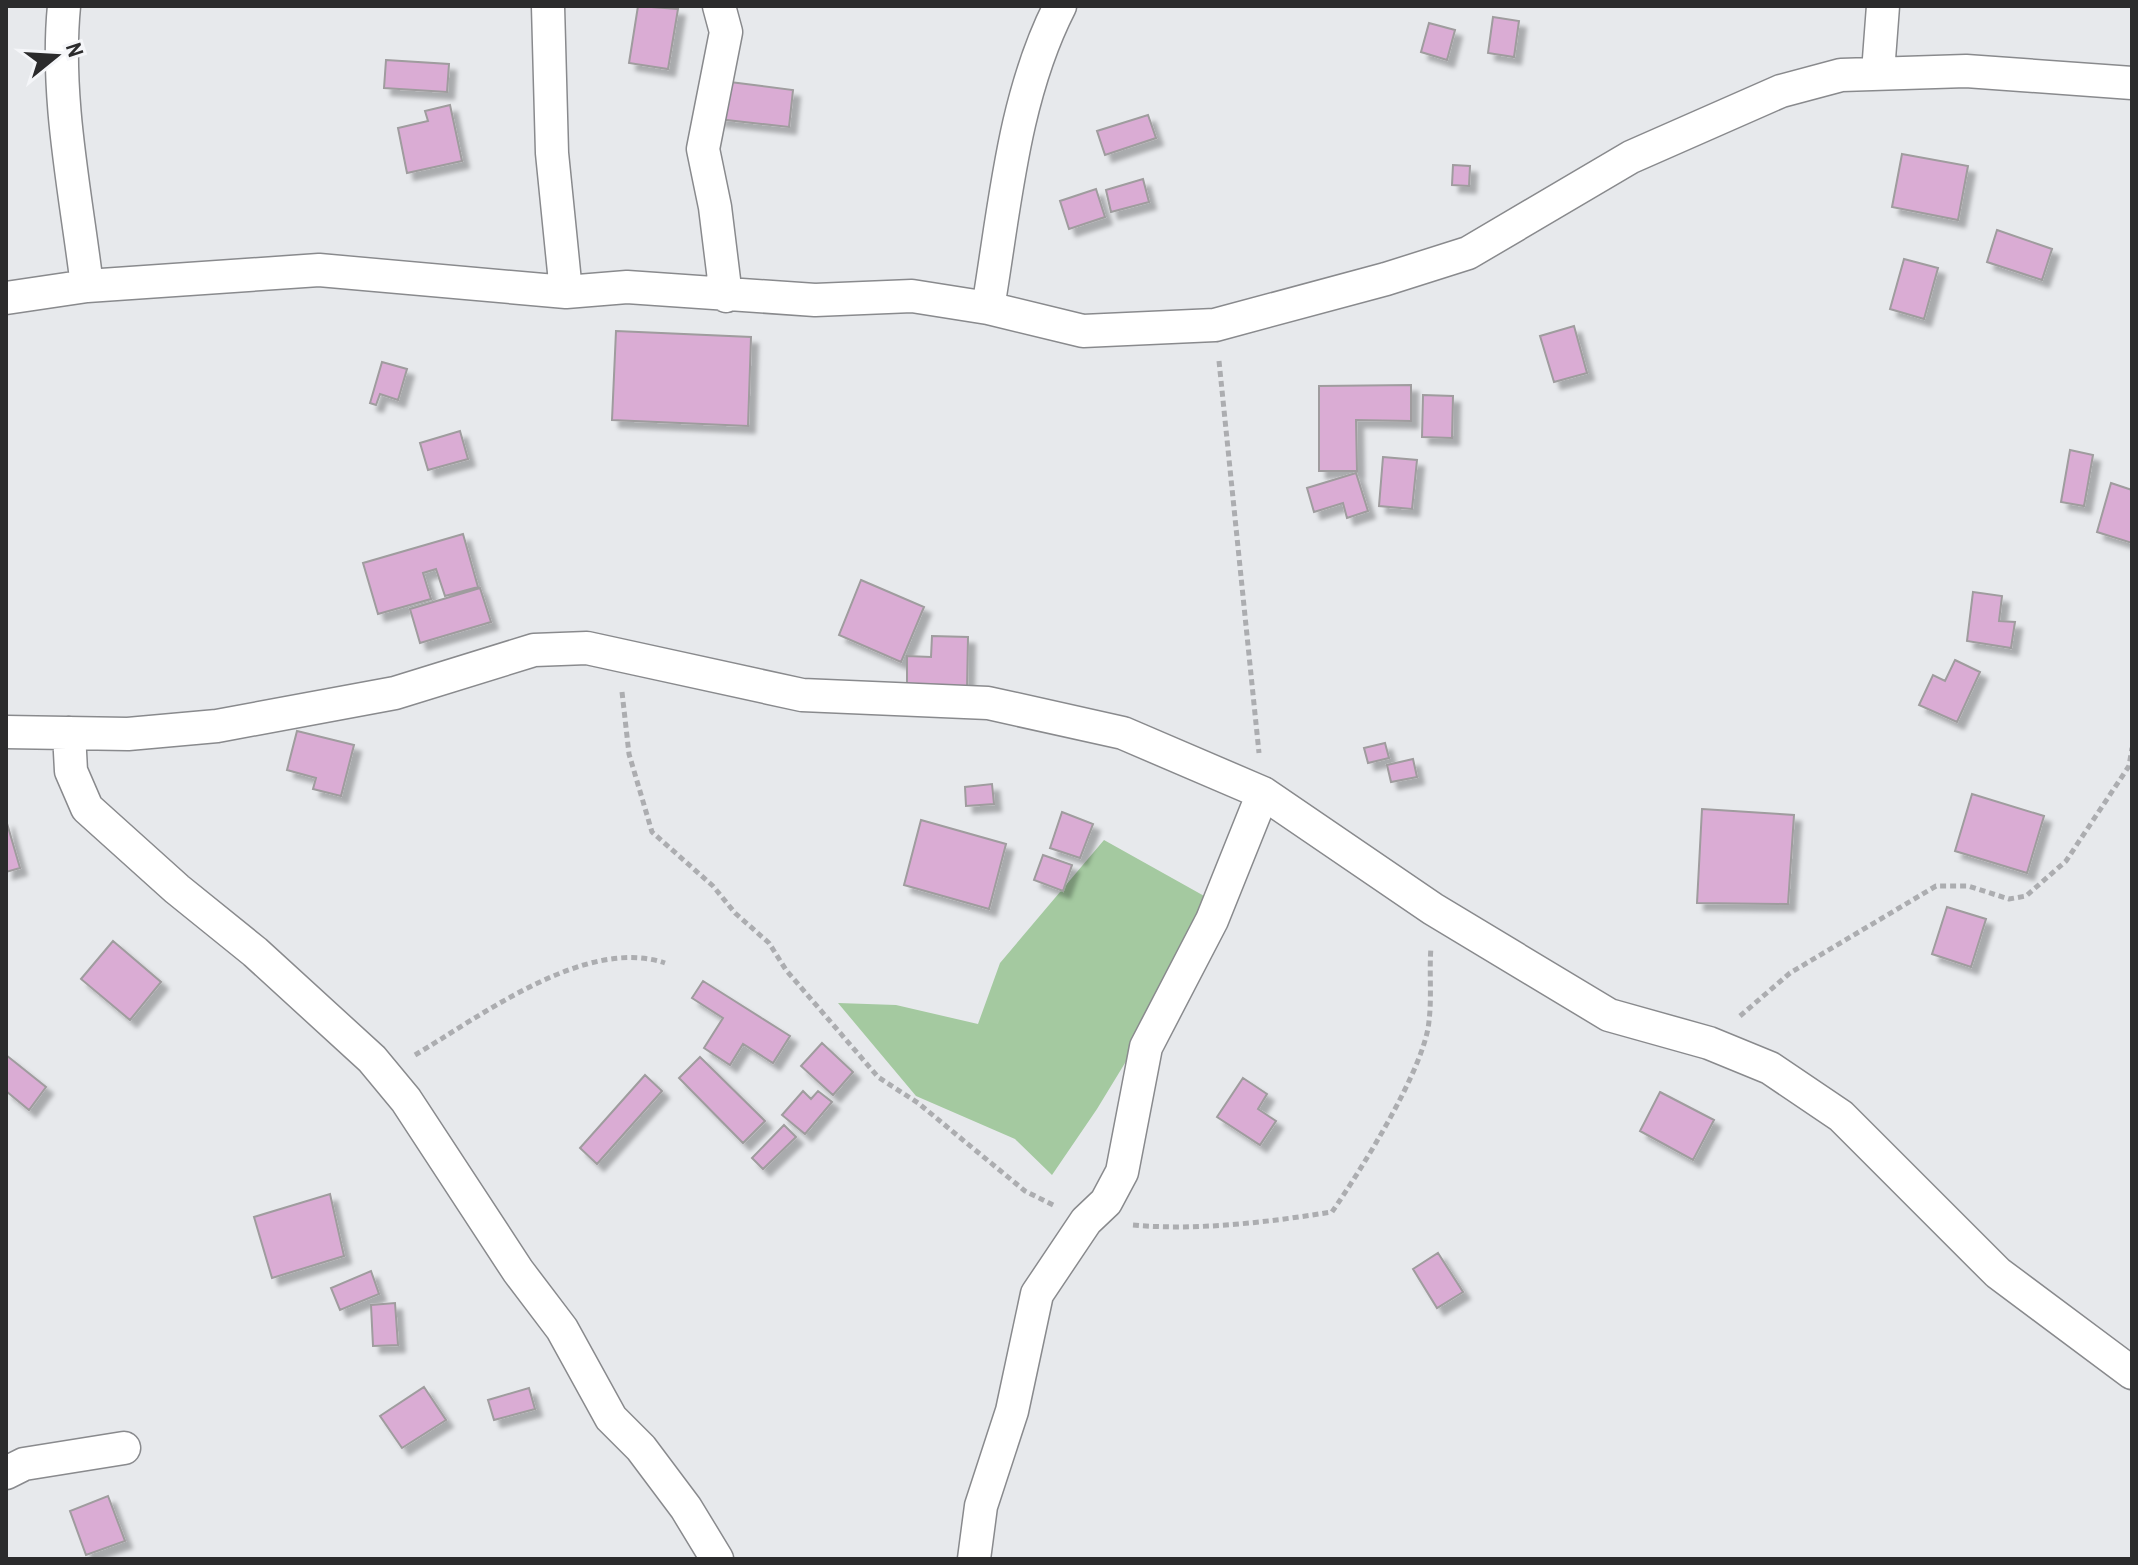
<svg xmlns="http://www.w3.org/2000/svg" width="2138" height="1565" font-family="'Archivo Narrow',sans-serif">
	<defs>
		<filter id="shadow"><feDropShadow dx="7" dy="7" stdDeviation="2" flood-color="#0004"/></filter>
	</defs>
	<rect width="100%" height="100%" fill="#e7e9ec"/>
	<path fill="#a4c9a0" d="M1104,840l102,57v33l-109,179 -45,66 -37,-36 -99,-43 -78,-93 58,2 82,19 22,-61z"/>
	<path fill="#daacd4" stroke="#9f9c9e" stroke-width="2" filter="url(#shadow)" d="M638,6l40,3 -10,60 -39,-6z
		M1493,17l26,4 -5,36 -26,-4z
		M1429,23l26,7 -8,30 -26,-8z
		M386,60l63,4 -2,28 -63,-4z
		M722,81l71,9 -4,37 -71,-8z
		M450,105l12,56 -55,12 -9,-45 30,-7 -3,-10z
		M1148,115l8,23 -51,17 -8,-24z
		M1902,154l66,12 -10,54 -66,-13z
		M1453,165l17,1 -1,20 -17,-1z
		M1143,179l6,23 -38,10 -5,-22z
		M1096,189l9,28 -36,12 -9,-28z
		M1997,230l55,19 -10,31 -55,-18z
		M1904,259l34,9 -14,51 -34,-10z
		M1574,326l13,47 -33,9 -14,-46z
		M616,331l135,6 -3,89 -136,-6z
		M382,362l25,7 -9,31 -18,-6 -4,11 -6,-2z
		M1411,385v36l-55,-1 1,51h-38v-85z
		M1423,395l30,1 -1,42 -30,-1z
		M460,431l8,28 -40,11 -8,-27z
		M2070,450l23,5 -9,51 -23,-4z
		M1383,457l34,3 -5,49 -33,-3z
		M1356,473l12,38 -21,7 -4,-15 -29,9 -7,-24z
		M2111,483l21,7v53l-35,-11z
		M463,534l15,53 -33,9 -9,-27 -13,4 8,26 -53,15 -15,-51z
		M861,580l63,27 -23,55 -62,-27z
		M480,588l11,34 -71,21 -10,-34z
		M1973,592l29,4 -3,25 16,1 -4,26 -44,-7z
		M932,636l36,1 -1,52 -60,-1v-32l24,1z
		M1955,660l25,12 -23,50 -38,-17 14,-30 12,6z
		M297,731l57,14 -13,51 -28,-7 3,-11 -29,-8z
		M1385,743l4,15 -21,5 -4,-15z
		M1413,759l4,18 -26,5 -4,-17z
		M992,784l2,20 -28,2 -1,-19z
		M1972,794l72,22 -17,57 -72,-22z
		M1702,809l92,6 -6,89 -91,-1z
		M1062,812l31,12 -13,34 -30,-10z
		M6,820l14,48 -14,4z
		M921,820l85,24 -17,65 -85,-24z
		M1043,855l29,10 -9,26 -29,-11z
		M1947,907l39,12 -15,48 -39,-13z
		M113,941l48,41 -31,38 -49,-41z
		M703,981l87,55 -17,27 -30,-19 -13,21 -26,-17 19,-30 -31,-20z
		M822,1043l31,29 -20,23 -32,-29z
		M6,1055l40,32 -17,23 -23,-19z
		M700,1057l65,64 -22,22 -64,-65z
		M645,1075l17,16 -65,73 -17,-16z
		M1243,1078l24,16 -9,15 18,12 -16,24 -43,-28z
		M803,1091l8,8 7,-8 14,11 -27,32 -23,-19z
		M1660,1092l54,28 -21,40 -53,-29z
		M784,1125l12,12 -33,32 -11,-11z
		M330,1194l14,62 -72,22 -18,-61z
		M1438,1253l25,39 -26,16 -24,-39z
		M371,1271l8,23 -39,16 -9,-22z
		M395,1303l3,42 -25,1 -2,-41z
		M424,1387l22,33 -44,28 -22,-32z
		M529,1388l6,21 -41,11 -6,-20z
		M108,1496l17,45 -39,14 -16,-44z"/>
	<g fill="none" stroke-linecap="round" stroke-linejoin="round">
		<defs>
			<path id="street" d="M64,6c-9,92 12,188 23,280
				M548,6l4,147 14,139
				M719,6l7,26 -23,117 12,58 11,89
				M1878,72l5,-66
				M6,298l81,-12 232,-16 247,22 61,-5 188,13 97,-4 76,12 95,23 132,-6 171,-46 82,-26 163,-96 150,-66 60,-16 125,-4 166,12
				M988,308c17,-101 25,-210 72,-302
				M6,732l122,2 89,-8 178,-33 139,-43 53,-2 215,47 186,8 135,30 140,60 170,116 176,106 100,28 61,25 71,48 157,157 134,100
				M69,733l2,38 16,37 90,81 78,63 117,107 34,41 112,171 44,58 49,89 30,30 45,60 31,51
				M6,1473l18,-9 100,-16
				M974,1559l7,-53 31,-95 25,-117 49,-73 20,-19 16,-30 24,-125 66,-127 51,-127"/>
		</defs>
		<use href="#street" stroke="#898a8d" stroke-width="35"/>
		<path stroke="#acadb0" stroke-width="5" stroke-dasharray="6 4" stroke-linecap="butt" d="M1219,361l40,392
			M622,692l7,62 23,78 61,54 22,27 34,30 17,27 92,107 40,26 107,88 30,15
			M1740,1016l50,-43 146,-87h32l41,13 17,-3 40,-35 63,-95 3,-18
			M415,1055c66,-39 171,-119 250,-92
			M1133,1225c65,6 135,-3 199,-13 29,-42 93,-144 97,-191 3,-25 0,-50 2,-74"/>
		<use href="#street" stroke="#fff" stroke-width="32"/>
	</g>
	<rect width="2138" height="1565" fill="none" stroke="#2b2b2c" stroke-width="16"/>
	<g transform="translate(56 56) rotate(72)" stroke="#f5f6f9" stroke-width="6" paint-order="stroke">
	<path d="M0-6L14 30L0 20L-14 30Z" fill="#2b2b2c"/>
	<text y="-12" font-size="22" font-weight="bold" text-anchor="middle" fill="#2b2b2c">N</text>
	</g>
</svg>
